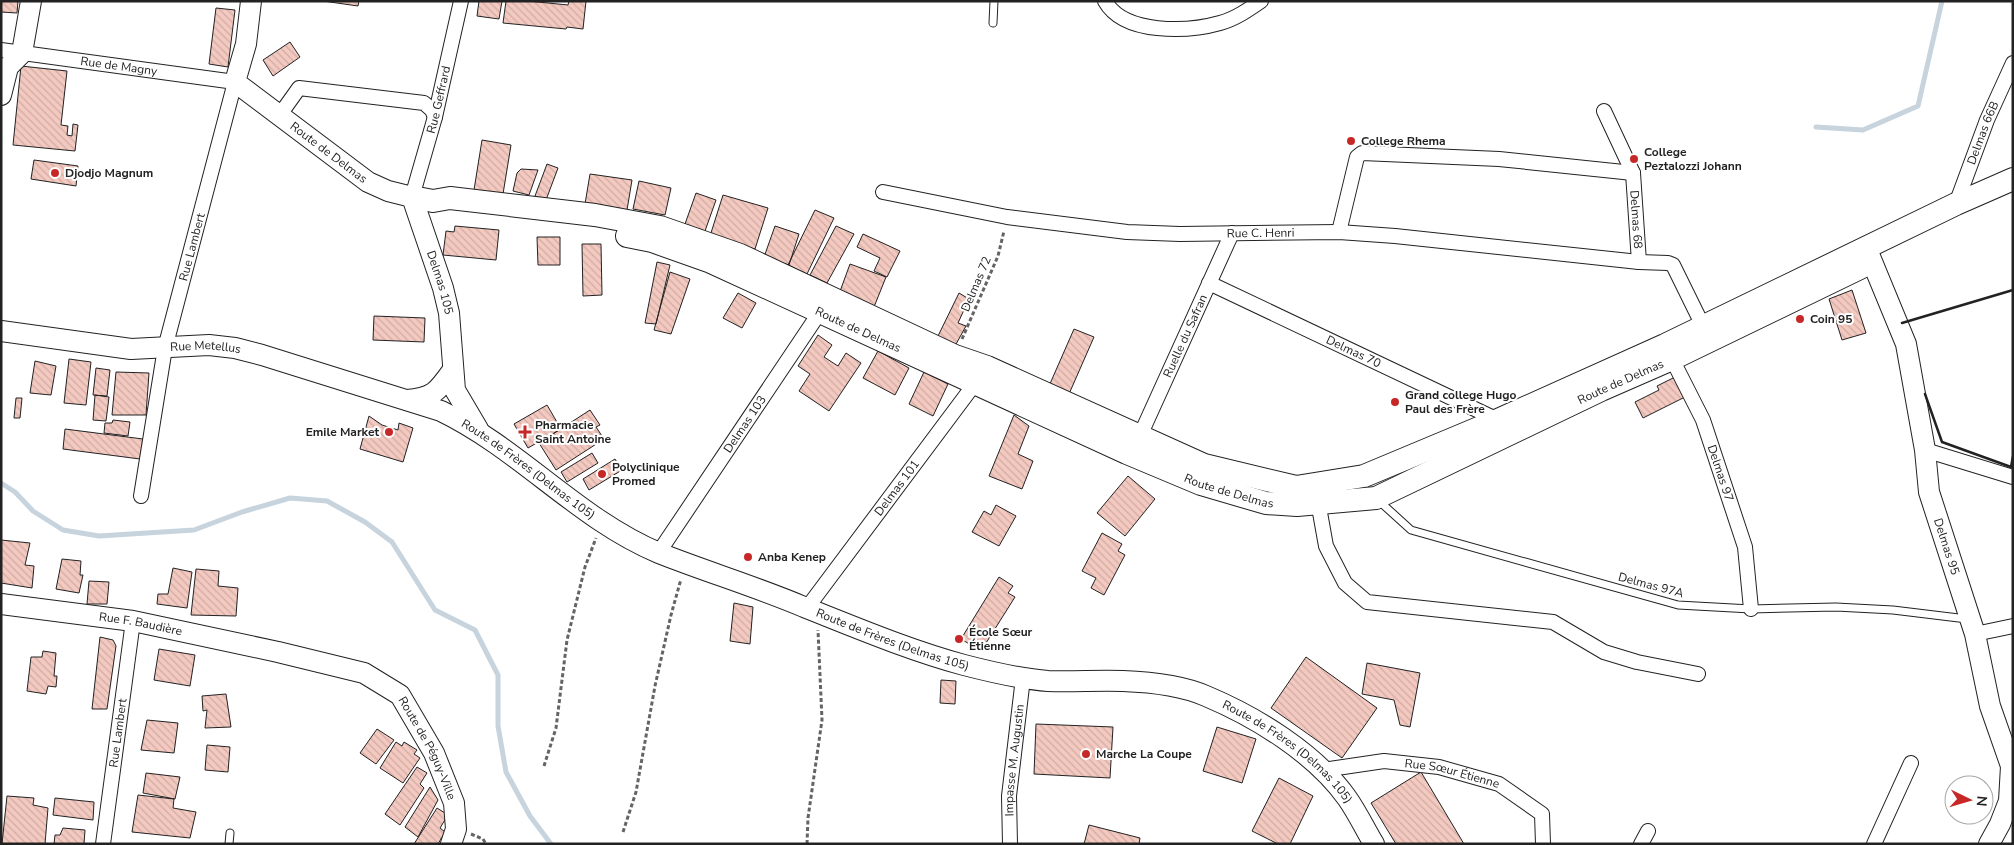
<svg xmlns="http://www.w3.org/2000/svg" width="2014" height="845" font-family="'Nunito Sans',sans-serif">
	<defs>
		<pattern id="building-back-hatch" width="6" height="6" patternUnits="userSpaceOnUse" patternTransform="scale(1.25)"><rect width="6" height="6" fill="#f3c9c0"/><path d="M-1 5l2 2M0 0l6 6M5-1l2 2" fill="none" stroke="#d0aca5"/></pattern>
	</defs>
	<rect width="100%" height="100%" fill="#fff"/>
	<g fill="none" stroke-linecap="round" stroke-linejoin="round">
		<path stroke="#c7d3dd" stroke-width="5" d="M1816,127l47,3 55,-24 24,-105
			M1,483l14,9 18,19 30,19 36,6 95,-6 48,-18 48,-14 37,3 38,21 27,20 43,68 40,20 23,45v51l8,46 24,44 21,28"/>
	</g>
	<path fill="url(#building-back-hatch)" stroke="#222" d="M1,1h17l-1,12 -16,-1z
		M323,1h36l-1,5z
		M479,1h23l-3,18 -22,-3z
		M506,1h22l40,4 1,-4h17l-3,28 -16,-2 -1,2 -63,-6z
		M216,8l19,2 -7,57 -19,-3z
		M290,42l10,15 -27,19 -10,-16z
		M21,66l46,5 -6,54 7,1 -1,9 5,1 1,-12 5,1 -3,26 -62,-6z
		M482,140l29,5 -8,49 -29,-4z
		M34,160l44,6 -2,20 -45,-7z
		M547,164l11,4 -12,32 -11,-4z
		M521,169l17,1 -9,25 -16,-4 4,-18z
		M590,174l42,6 -5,30 -42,-6z
		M639,181l32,7 -6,27 -32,-6z
		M696,193l20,7 -11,31 -20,-7z
		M723,195l45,13 -13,41 -45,-13z
		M815,210l19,8 -27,56 -19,-9z
		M455,226l44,4 -3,30 -53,-5 3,-24 8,1z
		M775,226l24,8 -10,31 -25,-8z
		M836,226l18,8 -27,49 -17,-8z
		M863,234l37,17 -13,26 -13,-6 6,-13 -23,-11z
		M537,237h23v28h-22z
		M582,244h19l1,51 -19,1z
		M657,262l13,3 -14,59 -11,-1z
		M850,264l36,13 -12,30 -35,-13z
		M670,272l20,7 -19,55 -17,-4z
		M1852,290l14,43 -24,7 -13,-41z
		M738,293l18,10 -14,25 -19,-10z
		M959,293l10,6 -11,24 8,3 -11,20 -17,-10z
		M374,316l51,2 -1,24 -51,-2z
		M1074,329l20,8 -25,57 -20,-8z
		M818,335l14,10 -8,12 14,9 8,-13 15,10 -32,48 -30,-20 11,-17 -12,-8z
		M878,351l31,17 -14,27 -32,-17z
		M69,359l22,3 -5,43 -22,-2z
		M35,361l21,5 -5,29 -21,-2z
		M96,368l14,2 -3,26 -14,-1z
		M116,372l33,1 -3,42h-34z
		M924,372l24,12 -15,32 -24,-12z
		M1677,376l10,20 -44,22 -8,-16 24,-12 -2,-4z
		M95,395l14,2 -3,24 -13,-1z
		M16,398h6l-2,20h-6z
		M547,405l14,24 -33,19 -14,-24z
		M590,410l10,15 -4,2 8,12 -48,31 -17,-27z
		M1014,415l15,11 -11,28 15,7 -11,28 -33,-13z
		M369,416l13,9 16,5 1,-7 14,5 -10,34 -43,-13z
		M113,420l17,2 -2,14 -24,-3 1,-10h7z
		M65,429l78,10 -3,20 -77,-10z
		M592,453l6,10 -31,19 -6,-10z
		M615,459l7,11 -33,20 -6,-11z
		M1128,476l27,23 -30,37 -28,-23z
		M996,505l20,11 -17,30 -27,-14 12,-21 7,4z
		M1102,533l20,11 -4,7 7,4 -21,40 -13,-7 5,-10 -14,-7z
		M1,540l29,3 -5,22 9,1 -2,22 -31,-5z
		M62,559l19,2 -1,14h3l-4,18 -23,-4z
		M173,568l19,4 -5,36 -30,-4 1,-10h10z
		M196,569l23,2 -1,15 20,2 -2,28 -45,-1z
		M999,577l14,9 -5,7 7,4 -34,54 -20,-12z
		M89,581l20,1 -2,22h-20z
		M734,603l19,4 -3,37 -20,-3z
		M100,637l13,3 3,6 -9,63h-15z
		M159,649l36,6 -5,31 -36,-6z
		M43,651l13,2 -2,23h3l-1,11 -8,-1 -2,8 -19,-3 4,-34h11z
		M1306,657l71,51 -35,50 -71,-50z
		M1367,663l53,10 -10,54 -10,-2 -6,-25 -32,-6z
		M941,680l15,1 -1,23 -15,-1z
		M226,694l5,33 -26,1 2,-18 -4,1 -1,-15z
		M147,720l31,3 -4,30 -33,-3z
		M1036,724l77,3 -3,51 -76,-4z
		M1217,727l39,12 -14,44 -39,-12z
		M377,729l17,11 -18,24 -16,-11z
		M396,742l6,4 2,-4 13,8 -3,4 6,4 -17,25 -23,-15z
		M207,745l23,2 -2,25 -23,-2z
		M417,767l10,6 -7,11 4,4 -24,37 -15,-11z
		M1421,772l43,72h-68l-25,-41z
		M146,773l34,4 -5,22 -32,-6z
		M1279,778l34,18 -23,48h-12l-26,-13z
		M430,787l8,13 -20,37 -13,-10z
		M138,795l36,4 -1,9 23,4 -6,26 -58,-6z
		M7,796l27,2 -1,7 15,3 -3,36h-43z
		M55,798l39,4 -1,18 -40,-5z
		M437,808l11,7 -8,13 5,4 -7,12h-24z
		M1089,825l51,13 -1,6h-55z
		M63,828l22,2 -1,14h-30l1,-9h5z"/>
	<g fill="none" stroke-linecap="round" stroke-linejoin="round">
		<defs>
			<path id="lane" d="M993,23l1,-22
				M1378,500l33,30 267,75 73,4 85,-2 57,3 74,9
				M229,844l1,-11"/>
			<g id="street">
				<path d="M1105,1c19,34 83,31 115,22 15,-4 28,-13 41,-22"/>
				<path id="s1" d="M1,50l234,32 -70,266 -24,148"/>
				<path id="s2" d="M1604,111l29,62 6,89 29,1 5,2 30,61"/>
				<path d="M279,116l20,-28 125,15 8,7 3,7"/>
				<path id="s3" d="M883,192l124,25 120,15 53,2 159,-2 56,4 244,26"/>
				<path id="s4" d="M412,197l23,-80 26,-116"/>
				<path id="s5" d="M1956,204l31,-84 26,-57"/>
				<path d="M1339,232l18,-75 5,-4 137,6 134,14"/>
				<path id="s6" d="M1209,283l289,137"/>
				<path id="s7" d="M1669,353l34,67 42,127 6,62"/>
				<path id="s8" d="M1139,438l93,-205"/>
				<path d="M1925,450l88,27"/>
				<path d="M1317,496l9,50 19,37 22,19 186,20 51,30 33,10 61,12"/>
				<path id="s9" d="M659,552l165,-246"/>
				<path id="s10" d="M807,608l172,-230"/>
				<path d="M1975,634l38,-8"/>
				<path id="s11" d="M1323,770l61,-9 55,6 60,17 43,30 1,30"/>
				<path id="s12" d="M103,844l30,-223"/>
				<path id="s13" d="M1010,844l-1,-48 14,-118"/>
				<path d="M1641,844l7,-13"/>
				<path d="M1874,844l37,-81"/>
			</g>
			<g id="secondary">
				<path id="s14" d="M251,1l-5,43 -11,38 133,100 20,9 24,6 31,91 6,25 6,77 23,39"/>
				<path d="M1,95l7,-28 14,-14 9,-52"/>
				<path id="s15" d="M1866,247l40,97 19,106 4,42 46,142 15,72 21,60 -2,35 -9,23 -11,20"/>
				<path id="s16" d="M1,331l130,18 78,-4 26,3 27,7 179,56c79,38 137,108 218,142 48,19 98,34 145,54 53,21 105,43 160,58 27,7 56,14 84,16 25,1 50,-1 75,0 27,1 58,4 83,15 50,21 109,57 141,102 10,14 18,31 27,46"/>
				<path d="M407,400c26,-2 30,-8 45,-29"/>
				<path id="s17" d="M1,604l132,17 145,31 86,21 36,22 34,58 20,50 2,26 -5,15"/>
			</g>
			<g id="primary">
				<path d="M412,197l21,4 17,-3 145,17 65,12 80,28 215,101 32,11 217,98 92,22 68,-11 134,-56 167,-75 291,-141 57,-25"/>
				<path id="s18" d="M627,236l25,5 59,21 416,191 74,31 65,19 31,2 79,-7 225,-108 71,-31 192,-93"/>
			</g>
		</defs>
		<use href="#lane" stroke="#222" stroke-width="9"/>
		<use href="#street" stroke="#222" stroke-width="16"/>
		<use href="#secondary" stroke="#222" stroke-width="22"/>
		<use href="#primary" stroke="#222" stroke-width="24"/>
		<path stroke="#646464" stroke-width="3" stroke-dasharray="4 2.5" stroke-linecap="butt" d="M962,339l36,-83 6,-25
			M544,766l12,-38 11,-88 18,-73 11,-29
			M623,832l13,-40 19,-106 16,-71 10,-36
			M471,834l12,5 3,5
			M807,844l1,-26 14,-98 -4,-90"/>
		<use href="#lane" stroke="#fff" stroke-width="7"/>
		<use href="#street" stroke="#fff" stroke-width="14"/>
		<use href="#secondary" stroke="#fff" stroke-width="20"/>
		<use href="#primary" stroke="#fff" stroke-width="22"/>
		<path stroke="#222" stroke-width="2.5" d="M1902,323l111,-33
			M1925,394l17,48 69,25 2,-11"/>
	</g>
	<g fill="#c62828" stroke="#fff" stroke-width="2">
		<circle cx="1351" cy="141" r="5"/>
		<circle cx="1634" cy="159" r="5"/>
		<circle cx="55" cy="173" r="5"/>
		<circle cx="1800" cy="319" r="5"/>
		<circle cx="1395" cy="402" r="5"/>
		<circle cx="389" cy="432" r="5"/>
		<path d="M522.5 424.5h5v5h5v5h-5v5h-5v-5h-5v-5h5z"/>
		<circle cx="602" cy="474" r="5"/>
		<circle cx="748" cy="557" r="5"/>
		<circle cx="959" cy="639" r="5"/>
		<circle cx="1086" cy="754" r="5"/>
	</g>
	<g text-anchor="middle" stroke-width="4" stroke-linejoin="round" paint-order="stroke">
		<g font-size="12" fill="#222" stroke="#fff">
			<text dy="4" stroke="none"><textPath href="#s1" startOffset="119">Rue de Magny</textPath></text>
			<text dy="4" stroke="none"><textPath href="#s4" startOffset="101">Rue Geffrard</textPath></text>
			<text dy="4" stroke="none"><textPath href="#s5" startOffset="76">Delmas 66B</textPath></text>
			<text dy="4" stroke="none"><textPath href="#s14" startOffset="200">Route de Delmas</textPath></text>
			<text dy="4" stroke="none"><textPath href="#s2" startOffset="115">Delmas 68</textPath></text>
			<text dy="4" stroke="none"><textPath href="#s3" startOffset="381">Rue C. Henri</textPath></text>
			<text transform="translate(192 247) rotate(-75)" y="4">Rue Lambert</text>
			<text dy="4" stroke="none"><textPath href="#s14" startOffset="386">Delmas 105</textPath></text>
			<text transform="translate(976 284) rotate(-67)" y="4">Delmas 72</text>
			<text dy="4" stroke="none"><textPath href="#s18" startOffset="250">Route de Delmas</textPath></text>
			<text dy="4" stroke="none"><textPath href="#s8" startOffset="112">Ruelle du Safran</textPath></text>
			<text dy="4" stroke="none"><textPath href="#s16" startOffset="206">Rue Metellus</textPath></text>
			<text dy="4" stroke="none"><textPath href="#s6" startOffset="160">Delmas 70</textPath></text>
			<text dy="4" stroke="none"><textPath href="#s18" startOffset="1075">Route de Delmas</textPath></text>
			<text dy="4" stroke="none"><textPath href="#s9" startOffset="154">Delmas 103</textPath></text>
			<text dy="4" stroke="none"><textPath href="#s16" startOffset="556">Route de Frères (Delmas 105)</textPath></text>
			<text dy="4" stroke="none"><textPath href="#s7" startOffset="131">Delmas 97</textPath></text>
			<text dy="4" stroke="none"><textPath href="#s10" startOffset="150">Delmas 101</textPath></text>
			<text dy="4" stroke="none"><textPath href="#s18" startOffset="655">Route de Delmas</textPath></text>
			<text dy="4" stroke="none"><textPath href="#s15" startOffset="312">Delmas 95</textPath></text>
			<text transform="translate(1651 585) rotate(15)" y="4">Delmas 97A</text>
			<text dy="4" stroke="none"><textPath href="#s17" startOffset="141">Rue F. Baudière</textPath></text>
			<text dy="4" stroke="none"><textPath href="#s16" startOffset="961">Route de Frères (Delmas 105)</textPath></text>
			<text dy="4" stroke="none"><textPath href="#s12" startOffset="112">Rue Lambert</textPath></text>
			<text dy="4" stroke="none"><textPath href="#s17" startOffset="472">Route de Péguy-Ville</textPath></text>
			<text dy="4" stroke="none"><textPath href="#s16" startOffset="1382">Route de Frères (Delmas 105)</textPath></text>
			<text dy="4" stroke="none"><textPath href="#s13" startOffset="84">Impasse M. Augustin</textPath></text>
			<text dy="4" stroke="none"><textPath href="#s11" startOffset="131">Rue Sœur Étienne</textPath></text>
		</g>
		<g font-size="12" font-weight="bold" fill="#222" stroke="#fff" text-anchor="start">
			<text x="1361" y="145">College Rhema</text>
			<text x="1644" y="156">College<tspan x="1644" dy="14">Peztalozzi Johann</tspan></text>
			<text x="65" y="177">Djodjo Magnum</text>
			<text x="1810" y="323">Coin 95</text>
			<text x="1405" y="399">Grand college Hugo<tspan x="1405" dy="14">Paul des Frère</tspan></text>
			<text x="535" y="429">Pharmacie<tspan x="535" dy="14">Saint Antoine</tspan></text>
			<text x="379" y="436" text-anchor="end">Emile Market</text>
			<text x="612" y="471">Polyclinique<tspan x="612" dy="14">Promed</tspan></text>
			<text x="758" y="561">Anba Kenep</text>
			<text x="969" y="636">École Sœur<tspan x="969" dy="14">Étienne</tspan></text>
			<text x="1096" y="758">Marche La Coupe</text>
		</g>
	</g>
	<rect width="2014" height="845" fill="none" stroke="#222222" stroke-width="5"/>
	<g transform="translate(1969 800) rotate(95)"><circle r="24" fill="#ffffff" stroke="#a7a7a7"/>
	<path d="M0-4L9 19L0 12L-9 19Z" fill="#c62828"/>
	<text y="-8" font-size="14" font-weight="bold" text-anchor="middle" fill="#222222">N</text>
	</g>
</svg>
